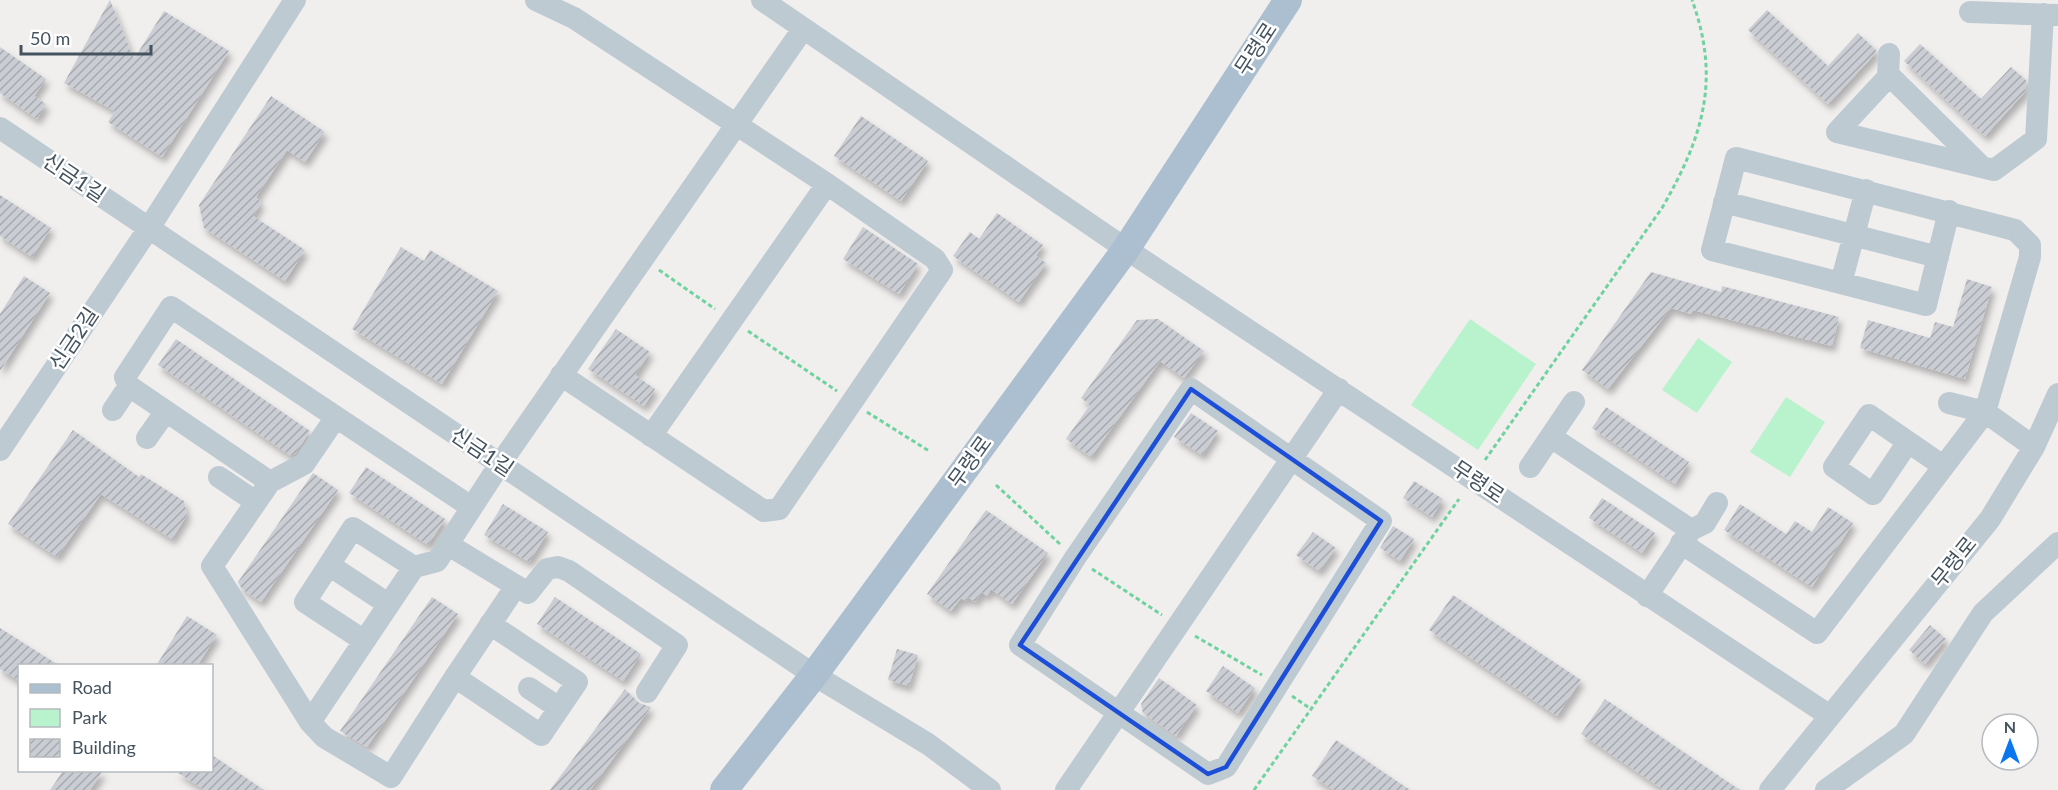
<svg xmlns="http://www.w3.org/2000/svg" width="2058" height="790" font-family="Lato,'Noto Sans KR',sans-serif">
	<defs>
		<pattern id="building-hatch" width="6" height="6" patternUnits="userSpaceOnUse" patternTransform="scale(1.5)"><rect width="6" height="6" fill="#caced4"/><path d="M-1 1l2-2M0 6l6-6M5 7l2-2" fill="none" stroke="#a6aaaf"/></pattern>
		<filter id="shadow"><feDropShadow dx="3.5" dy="6" stdDeviation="3" flood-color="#0004"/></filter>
	</defs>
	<rect width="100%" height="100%" fill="#f1eeee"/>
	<path fill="#b9f3cd" d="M1470,319l66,45 -58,86 -67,-45z
		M1698,338l34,24 -35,51 -35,-23z
		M1786,397l39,25 -35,55 -40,-25z"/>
	<path fill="url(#building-hatch)" filter="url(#shadow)" d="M110,0l24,59 30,-48 65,40 -67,106 -54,-35 7,-11 -51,-28z
		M1767,10l61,56 30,-33 18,17 -1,4 -47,50 -80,-74z
		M1920,44l61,55 30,-32 15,13 -1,12 -40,44 -81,-75z
		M0,47l46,32 -12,17 12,8 -9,15 -37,-26z
		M271,96l54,36 -20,30 -18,-12 -31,47 5,6 -8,13 52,34 -20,31 -81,-53 -5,-23z
		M861,116l67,45 -27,40 -67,-45z
		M0,195l51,33 -19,29 -32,-21z
		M997,213l46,32 -7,11 10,7 -27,39 -66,-46 17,-24 9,7z
		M863,227l55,37 -19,30 -56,-35z
		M401,247l23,14 6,-11 68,41 -56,93 -90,-55z
		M1651,272l70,20 1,-6 117,31 -7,29 -139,-36 -2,4 -20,-6 -63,81 -26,-19z
		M24,276l26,17 -50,78v-57z
		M1967,279l25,8 -27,92 -105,-31 8,-28 62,18 5,-16 18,5z
		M1158,319l46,32 -20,27 -24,-17 -69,96 -25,-18 24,-34 -9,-7 56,-78z
		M616,329l34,23 -15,23 20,14 -11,17 -56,-37z
		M176,339l134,92 -15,23 -4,2 -133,-91z
		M1606,407l83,55 -14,22 -83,-56z
		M1191,413l27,18 -16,24 -28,-18z
		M73,430l66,47 2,-3 43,27 3,14 -15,24 -71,-45 -44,63 -49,-33z
		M366,467l79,52 -17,26 -79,-52z
		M313,473l25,17 -77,112 -19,-13 -4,-7z
		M1414,481l29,18 -11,18 -29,-19z
		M1602,498l53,35 -13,20 -53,-35z
		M503,504l45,28 -19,30 -45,-27z
		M1740,504l46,30 9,-13 17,11 16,-25 25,16 -41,64 -88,-57z
		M986,510l62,43 -36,51 -21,-15 -4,7 -5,-4 -7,10 -7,-5 -2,4 -5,-3 -10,13 -24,-17z
		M1393,526l21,13 -14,22 -20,-13z
		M1313,532l23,16 -17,23 -23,-16z
		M1453,595l128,85 -24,36 -128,-86z
		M432,597l26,17 -91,133 -27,-16z
		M555,597l86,57 -18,27 -86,-57z
		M187,616l30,19 -20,31h-41z
		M1930,625l16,14 -21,25 -16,-14z
		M0,628l60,38h-40v15l-20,-12z
		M897,649l21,6 -9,31 -21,-6z
		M1223,666l32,22 -17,25 -32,-22z
		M1159,678l38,27 -21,31 -33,-23 -2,-9z
		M625,689l14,14 12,4 -61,83h-40z
		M1605,699l135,91h-76l-83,-56z
		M1336,740l74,50h-76l-22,-14z
		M212,755l52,35h-59l-30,-19h37z
		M63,771h40l-13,19h-40z"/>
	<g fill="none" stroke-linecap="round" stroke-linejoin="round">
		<path stroke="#6ed39e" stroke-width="3" stroke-dasharray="4.5 3" stroke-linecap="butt" d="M659,270l56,39
			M748,331l89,60
			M867,412l62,39
			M1485,460l177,-252c41,-71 59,-128 30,-208
			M996,485l65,60
			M1092,569l70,46
			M1195,636l67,39
			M1292,696l19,13
			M1254,790l205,-291"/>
		<path stroke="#becad2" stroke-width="22" d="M536,0l38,18 253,166 108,75 7,11 -163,239 -15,2 -203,-136
			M762,0l364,249 704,467
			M1970,12l87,3
			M1889,54l-1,23 -51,55 157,38 42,-31 7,-125
			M1888,74l93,92
			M0,128l814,547 114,69 62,46
			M1724,202l214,55
			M1841,283l25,-93
			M1191,389l190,132 -155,246 -18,7 -188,-129 55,-87z
			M1949,403l36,9 49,35
			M113,410l16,-24
			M336,417l-32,47 -34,18 -58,84 98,156 14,15 67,40 64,-100
			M651,436l176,-252
			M1551,437l140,93
			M147,438l19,-27
			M1908,442l-35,52 -39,-27 35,-52 74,51
			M0,450l149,-222 146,-228
			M1530,467l44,-65
			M219,477l37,25
			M270,482l-141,-96 -4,-9 46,-70 300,200
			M1681,543l136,90 168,-221 45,-155v-12l-15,-15 -279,-72 -24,92 214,55 23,-94
			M447,544l81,49 19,-24 11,-2 11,4 108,74 -30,47
			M329,565l59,39
			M1647,596l44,-66 14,-7 12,-20
			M490,624l87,58 -36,53 -86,-58 61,-91
			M363,640l-58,-38 48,-74 61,39
			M529,688l30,20
			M310,722l104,-155 23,-6 63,-97 303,-435
			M1066,790l273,-401
			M1770,790l220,-271 44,-72 24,-53
			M1826,790l78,-56 79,-121 75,-70"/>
		<path stroke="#acbfd0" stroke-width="28" d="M724,790l90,-115 312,-426 162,-249"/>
	</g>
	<path fill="none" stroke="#1d4ed8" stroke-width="4.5" stroke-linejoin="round" d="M1191,389l190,132 -155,246 -18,7 -188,-129z"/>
	<g text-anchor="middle" stroke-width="5" stroke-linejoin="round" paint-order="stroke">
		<g font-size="21" fill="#45535e" stroke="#fff">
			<text transform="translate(1256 49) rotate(-57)" y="7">무령로</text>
			<text transform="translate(74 178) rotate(34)" y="7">신금1길</text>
			<text transform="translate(74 339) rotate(-56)" y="7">신금2길</text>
			<text transform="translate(482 452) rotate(34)" y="7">신금1길</text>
			<text transform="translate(970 462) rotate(-54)" y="7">무령로</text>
			<text transform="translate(1478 482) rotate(34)" y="7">무령로</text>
			<text transform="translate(1954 562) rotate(-51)" y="7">무령로</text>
		</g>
	</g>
	<rect x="18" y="664" width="195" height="108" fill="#ffffff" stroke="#b5babf" stroke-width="1.5"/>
	<rect x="30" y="684" width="30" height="9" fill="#acbfd0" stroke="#b5babf" stroke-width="1.5"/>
	<text x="72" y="694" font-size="18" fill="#45535e">Road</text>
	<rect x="30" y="709" width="30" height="18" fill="#b9f3cd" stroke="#b5babf" stroke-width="1.5"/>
	<text x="72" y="724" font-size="18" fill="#45535e">Park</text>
	<rect x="30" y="739" width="30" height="18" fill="url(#building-hatch)" stroke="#b5babf" stroke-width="1.5"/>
	<text x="72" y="754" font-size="18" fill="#45535e">Building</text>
	<g transform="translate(2010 742)"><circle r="28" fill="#ffffff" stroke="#b5babf" stroke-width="1.5"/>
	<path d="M0-4.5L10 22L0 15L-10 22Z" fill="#0a76ef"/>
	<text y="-9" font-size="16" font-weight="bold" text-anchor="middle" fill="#45535e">N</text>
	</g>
	<path d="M21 45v9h130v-9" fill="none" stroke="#45535e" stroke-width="3"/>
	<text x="30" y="45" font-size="18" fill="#45535e" stroke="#ffffff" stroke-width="4.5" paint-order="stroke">50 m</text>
</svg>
